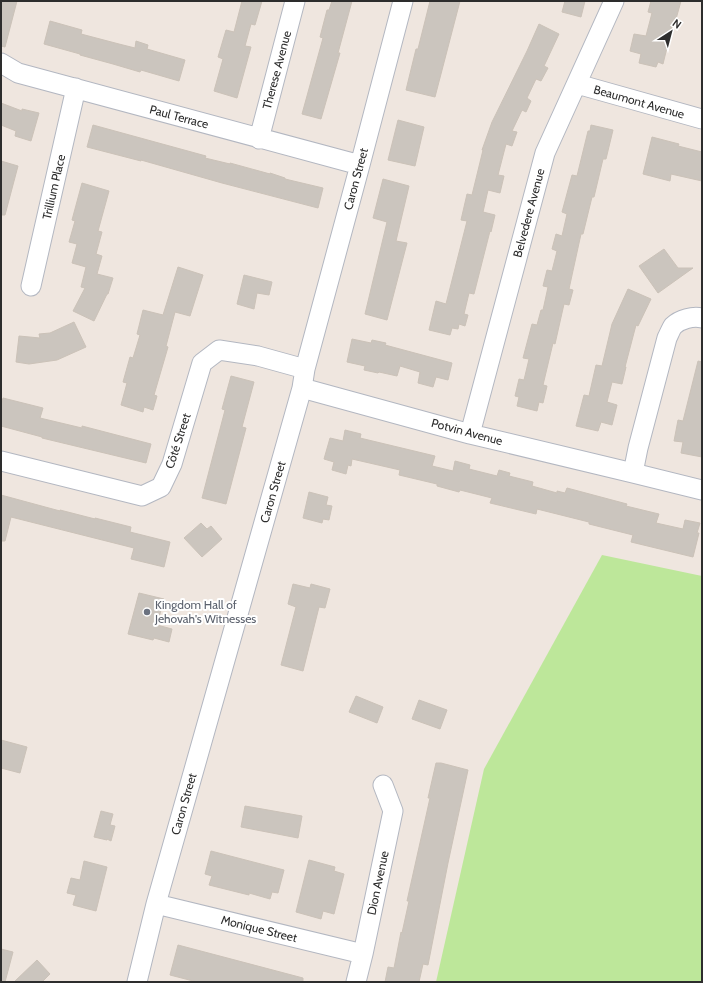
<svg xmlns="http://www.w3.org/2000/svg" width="703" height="983" font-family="Cabin,sans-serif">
	<rect width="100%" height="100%" fill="#efe6df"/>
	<path fill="#bde79a" d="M602,555l100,21v406h-266l48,-213z"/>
	<path fill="#cbc5be" stroke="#cbc2b8" d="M1,1h16l-12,46 -4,-1z
		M242,1h20l-7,24 -4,-1 -6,22 6,1 -14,51 -23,-7 9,-32 -5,-2 8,-27 8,2z
		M332,1h20l-14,52h2l-19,66 -19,-5 21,-76 -3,-1 7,-27h2z
		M430,1h30l-25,96 -29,-7 10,-41h2z
		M565,1h20l-4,16 -19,-5z
		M651,1h30l-5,18h-2l-11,45 -5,-2 -2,5 -17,-4 2,-9 -11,-3 4,-17 12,2 6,-23 -4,-1z
		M50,21l32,9 -1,4 38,10 16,4 1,-7 12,4 -1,4 38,11 -6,21 -38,-11 -1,2 -27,-8 -33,-9v-1l-36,-10z
		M539,24l20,10 -15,32 4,2 -7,13 -5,-2 -9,19 4,3 -5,11 -4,-2 -10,21 5,1 -5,14 -6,-2 -8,31 6,1 -4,17 -12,-3 -5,22 12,3 -4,17 -1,-1 -16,63 -5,-1 -5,21 4,1 -3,11 -6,-2 -1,5 -6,-1 -2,7 -21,-5 7,-29 10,3 21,-83 -6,-1 6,-26 5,1 11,-45h-1l10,-28 35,-71z
		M1,103l21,8v-2l17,4 -8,28 -16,-5 1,-5 -15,-6z
		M398,120l26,7 -9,39 -27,-6z
		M93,125l113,31 -1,2 25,6v-1l40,11v-1l15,5v1l38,9 -5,20 -96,-25 -81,-23v1l-54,-14z
		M591,125l22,5 -7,29h-3l-9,38h-2l-9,37h-2l-12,55 4,1 -4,15 -5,-1 -9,40 -2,-1 -10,42 4,1 -4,17 -4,-1 -2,9 -20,-5 2,-9 -4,-1 4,-17 5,1 5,-21 -6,-1 9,-34 5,1 4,-15h2l5,-23 -5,-1 4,-16 5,1 5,-20 -5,-2 4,-15 6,2 5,-22 -5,-2 10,-37 5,1 11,-45h2z
		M652,137l27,7 -1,2 24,6v29l-31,-7 -1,7 -27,-7z
		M1,161l17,5 -13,49h-4z
		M383,179l26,7 -13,55 11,2 -20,77 -22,-6 22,-92 -14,-4z
		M82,183l27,8 -11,40 4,1 -6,22 6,2 -5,18 16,4 -5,16h-1l-13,27 -21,-10 12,-23 -4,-1 5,-20 -14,-4 5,-19 -8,-2 6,-21 -3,-1z
		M664,249l14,19h15l-35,25 -19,-27z
		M178,267l25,8 -13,41 -15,-4 -9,34 2,1 -14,48 3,1 -4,14 -9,-3 -1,5 -22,-7 6,-22 -4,-1 7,-25 3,1 7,-23 -3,-1 6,-24 20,5z
		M244,275l28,7 -3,13 -12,-2 -3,16 -17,-5z
		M628,289l23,10 -13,27 -2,-1 -11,42h1l-4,17 -10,-2 -5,20 10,3 -5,20 -11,-3 -3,9 -22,-5 8,-31 5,1 7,-31 6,1 10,-42z
		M74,322l12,25 -29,13 -28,4 -13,-2 3,-26 21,2 -1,-4 11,-1z
		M352,339l19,4 1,-3 14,3 -1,2 67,18 -4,17 -12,-3 -3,10 -15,-4 2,-11 -20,-6 -3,10 -18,-4 -1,1 -14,-3 1,-4 -18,-4z
		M698,361l4,1v95l-21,-4 2,-11 -9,-1 4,-21 5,1z
		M231,376l23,6 -12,45 4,1 -20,76 -24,-6 23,-88 -3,-1z
		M3,398l40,10 -3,10 42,10v-2l69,18 -5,19 -104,-25v-1l-41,-11v-21z
		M345,430l16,4 -1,4 75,18 -3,10 21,5 2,-10 15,4 -1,4 28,7 2,-6 11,3 -1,3 24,6 -1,4 25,7v-2l8,2 2,-5 60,16 -1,2 33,8 -3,9 27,6 2,-9 15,3 -3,10h2l-6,24 -62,-15 2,-7 -44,-11v-2l-52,-13 -1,5 -46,-11 2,-5 -32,-8 -1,2 -22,-6v-2l-38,-9 1,-5 -48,-11 -1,7 -3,-1 -2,9 -14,-4 2,-8 -10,-3 6,-21 13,3z
		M309,492l19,5 -2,8 6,1 -3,14 -6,-1 -1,4 -19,-5z
		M1,495l59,16v-1l35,9v-1l36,9 -1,5 40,10 -6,25 -33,-8 3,-11 -123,-31 -6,24h-4z
		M201,523l6,6 4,-3 11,13 -20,18 -18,-19z
		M293,584l17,4 1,-4 19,5 -5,19 -6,-1 -16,64 -22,-6 15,-58 -8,-3z
		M139,593l25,6 -7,26 15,4 -3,13 -15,-4 -1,2 -25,-6z
		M356,696l27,11 -6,16 -28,-11z
		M419,700l28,10 -7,19 -28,-10z
		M1,740l26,7 -7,26 -19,-5z
		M436,763h5l27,7 -20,93 -20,102 -5,-1 -4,18h-34l3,-15 6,1 7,-36 1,1 7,-32h-2l23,-103h-2z
		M245,806l57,10 -4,22 -57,-11z
		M101,811l12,3 -3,11 5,1 -4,15 -4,-2v1l-13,-3z
		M211,851l73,19 -6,23 -6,-1 -2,7 -21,-6v2l-40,-10 3,-9 -7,-2z
		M309,860l26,7 -1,4 10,3 -10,40 -11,-3 -2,8 -25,-7z
		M84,861l23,6 -11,44 -23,-6 3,-10 -9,-2 4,-15 9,2z
		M178,945l125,33v4h-106l-27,-7z
		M1,949l12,3 -8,30h-4z
		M37,960l13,14 -8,8h-28z"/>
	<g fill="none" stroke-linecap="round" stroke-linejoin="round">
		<defs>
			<path id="minor" d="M1,63l17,10 342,92
				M577,84l125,35
				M259,139l36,-138
				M31,286l45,-198
				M302,388l168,46 163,39 69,17
				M470,434l75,-281 69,-152
				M1,461l141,35 19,-9 11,-23 30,-101 17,-13 39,6 47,13
				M633,473l5,-25 29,-110c2,-4 4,-9 6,-12 7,-7 20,-10 29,-8
				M156,904l207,50
				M137,982l19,-78 146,-516 3,-19 55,-204 43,-164
				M356,982l7,-28 30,-143 -10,-26"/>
		</defs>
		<use href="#minor" stroke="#b3b7c1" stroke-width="21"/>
		<use href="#minor" stroke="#fff" stroke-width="19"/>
	</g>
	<circle fill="#6b7280" stroke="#fff" stroke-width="1.5" cx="147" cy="612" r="4"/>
	<g text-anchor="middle" stroke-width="4" stroke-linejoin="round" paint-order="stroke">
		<g font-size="12" fill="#2d2d2d" stroke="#fff">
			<text transform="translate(277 70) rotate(-75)" y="4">Therese Avenue</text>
			<text transform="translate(639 102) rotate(16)" y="4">Beaumont Avenue</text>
			<text transform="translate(179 117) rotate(15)" y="4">Paul Terrace</text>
			<text transform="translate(356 179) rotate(-75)" y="4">Caron Street</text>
			<text transform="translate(54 187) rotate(-77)" y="4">Trillium Place</text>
			<text transform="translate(529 213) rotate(-75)" y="4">Belvedere Avenue</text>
			<text transform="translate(467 432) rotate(15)" y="4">Potvin Avenue</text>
			<text transform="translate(178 441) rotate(-72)" y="4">Côté Street</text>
			<text transform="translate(273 492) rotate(-74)" y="4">Caron Street</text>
			<text transform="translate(184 804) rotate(-74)" y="4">Caron Street</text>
			<text transform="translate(378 883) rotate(-78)" y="4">Dion Avenue</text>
			<text transform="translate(259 929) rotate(14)" y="4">Monique Street</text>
		</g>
		<g font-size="12" fill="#5b616d" stroke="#fff" text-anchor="start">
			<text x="155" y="609">Kingdom Hall of<tspan x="155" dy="14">Jehovah's Witnesses</tspan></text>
		</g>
	</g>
	<rect width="703" height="983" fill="none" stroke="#2d2d2d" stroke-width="4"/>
	<g transform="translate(671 32) rotate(36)" stroke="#ffffff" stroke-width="3" paint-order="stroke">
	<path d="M0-3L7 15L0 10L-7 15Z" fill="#2d2d2d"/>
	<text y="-6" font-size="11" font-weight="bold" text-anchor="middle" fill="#2d2d2d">N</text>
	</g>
</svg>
